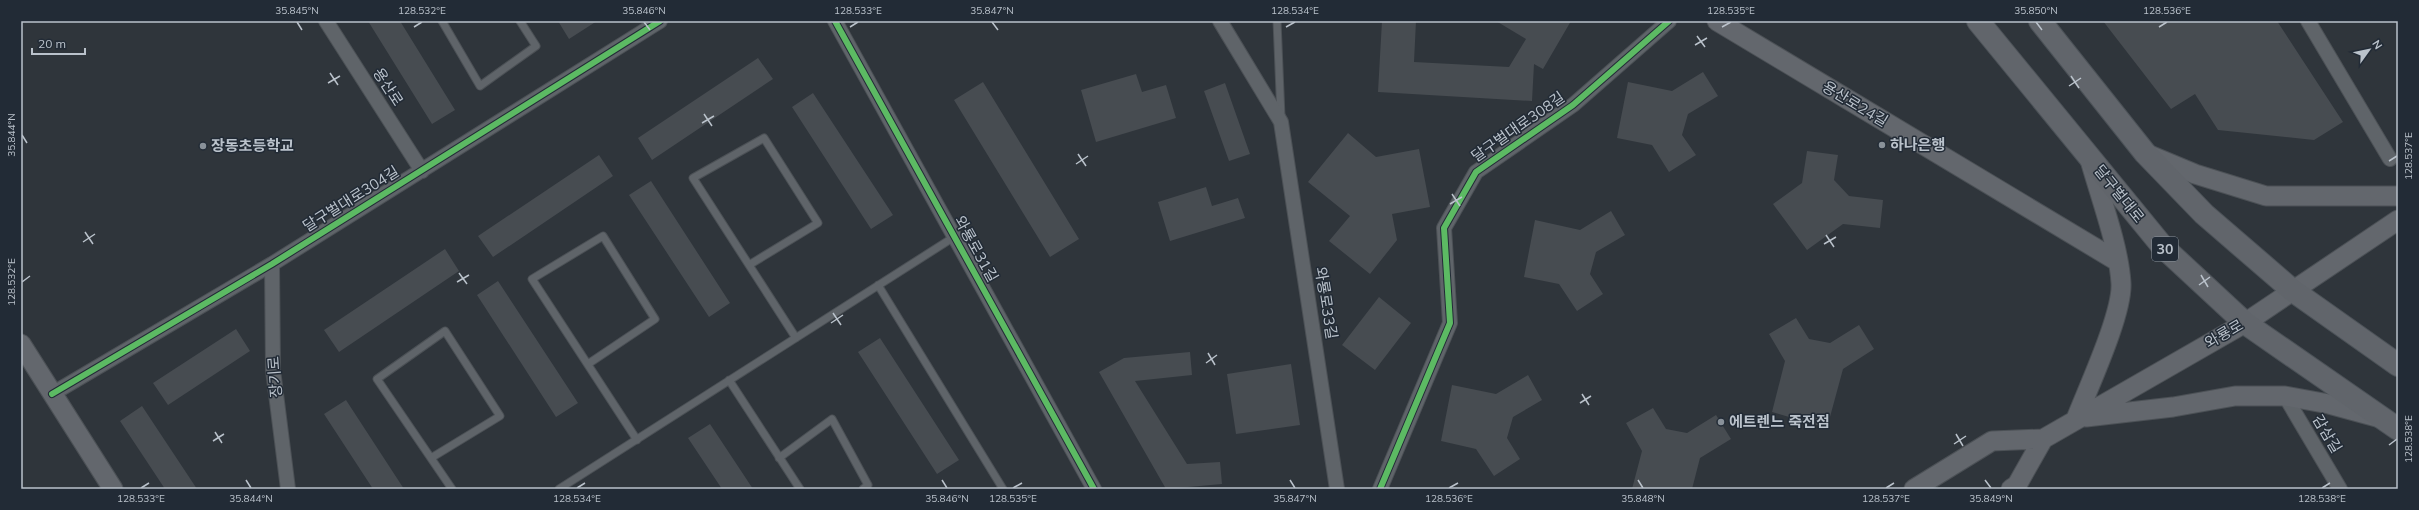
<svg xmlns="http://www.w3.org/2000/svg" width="2419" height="510" font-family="Mulish,'Noto Sans KR',sans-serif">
	<rect width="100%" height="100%" fill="#2f353b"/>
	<path fill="#474c51" d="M368,21h32l55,89 -23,14z
		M558,21h39l-28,18z
		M1382,21h34l-2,41 95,5 17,-28 -30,-18h75l-28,48 -9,-5 -2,37 -154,-9z
		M2103,21h174l66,101 -29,18 -96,-10 -23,-36 -24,15z
		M758,58l15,21 -121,81 -14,-22z
		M1703,72l15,24 -30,18 -6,21 14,20 -27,17 -17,-27 -35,-7 11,-56 44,9z
		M1136,74l6,18 24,-7 10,33 -80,24 -15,-52z
		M983,82l96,157 -29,18 -96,-157z
		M1225,83l25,71 -21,7 -25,-70z
		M813,93l80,122 -22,14 -79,-122z
		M1348,133l28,24 43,-8 11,58 -38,7 5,26 -27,34 -41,-33 21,-25 -42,-34z
		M1807,151l31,4 -4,25 15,16 34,4 -3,28 -37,-4 -36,26 -34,-46 29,-21z
		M599,155l14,21 -120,81 -15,-21z
		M651,181l79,122 -21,14 -80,-122z
		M1206,187l6,19 26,-8 7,20 -75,23 -12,-39z
		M1611,211l14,24 -29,17 -6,22 13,20 -26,17 -18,-27 -35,-7 11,-57 45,10z
		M445,249l14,22 -120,81 -15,-22z
		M498,281l80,122 -22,14 -79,-122z
		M1379,297l32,26 -36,47 -33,-25z
		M1796,318l13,21 21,4 29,-18 15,24 -31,20 -16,59 -55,-16 13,-51 -16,-27z
		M236,329l14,22 -82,54 -15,-22z
		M880,338l79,122 -22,14 -79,-122z
		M1190,352l2,23 -57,6 52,83 33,-2 2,22 -56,5 -67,-117 25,-14z
		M1291,364l9,61 -64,9 -9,-60z
		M1528,375l14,25 -29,17 -6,21 13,21 -26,17 -18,-27 -35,-8 11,-56 44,9z
		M346,400l58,89h-31l-49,-75z
		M142,406l55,83h-32l-45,-68z
		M1653,408l13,21 21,4 29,-18 15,24 -31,19 -8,31h-60l10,-38 -16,-28z
		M710,424l43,65h-31l-34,-51z"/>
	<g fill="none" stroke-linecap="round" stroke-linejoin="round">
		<defs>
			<path id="lane" d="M442,21l38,65 56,-40 -16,-25
				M1277,21l4,96
				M749,265l69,-42 -54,-85 -71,40 103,160
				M878,285l125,204
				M588,364l67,-45 -52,-83 -71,43 105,161
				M729,380l71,109
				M431,458l69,-42 -55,-85 -68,48 75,110
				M779,458l53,-39 36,66 -5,4
				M559,489l395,-252"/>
			<path id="street" d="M326,21l96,150
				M835,21l259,468
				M1220,21l61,101 56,367
				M2308,21l82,138
				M272,264l1,106 15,119
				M52,394l220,-130 388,-243
				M2285,396l55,93
				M1380,489l70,-166 -6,-95 32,-56 97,-67 96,-84"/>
			<path id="secondary" d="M1717,21l400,240
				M2147,154l48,20 71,22h132
				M21,344l92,145
				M2086,417l87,-10 62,-11h50l44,8 48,13
				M2076,419c12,-31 47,-106 45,-136 -2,-36 -21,-87 -31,-123
				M1914,489l78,-48 51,-2
				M2011,489l6,-4 26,-46 202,-116 153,-103"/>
			<path id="primary" d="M1978,21l185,226 82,76 153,106
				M2040,21l105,132 59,61 88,76 106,75"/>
		</defs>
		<use href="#lane" stroke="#4c5156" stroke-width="9"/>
		<use href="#street" stroke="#4c5156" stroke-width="16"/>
		<use href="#secondary" stroke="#4c5156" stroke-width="21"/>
		<use href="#primary" stroke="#4c5258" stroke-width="24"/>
		<use href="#lane" stroke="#5f6469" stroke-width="7"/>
		<use href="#street" stroke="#5f6469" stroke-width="14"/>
		<use href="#secondary" stroke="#63676d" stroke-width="19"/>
		<use href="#primary" stroke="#61656b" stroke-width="22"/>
		<defs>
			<path id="cycleway" d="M835,21l259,468
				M52,394l220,-130 388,-243
				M1380,489l70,-166 -6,-95 32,-56 97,-67 96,-84"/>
		</defs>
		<use href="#cycleway" stroke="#222b36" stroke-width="8"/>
		<use href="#cycleway" stroke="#5cba63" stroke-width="6"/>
	</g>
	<path fill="none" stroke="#bac2cb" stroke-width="1.5" d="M297,22l5,8M644,22l6,8M992,22l6,8M2036,22l6,8M414,27l8,-5M850,27l8,-5M1286,27l9,-5M1722,27l9,-5M2159,27l8,-5M1697,36l8,11M1695,45l12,-7M330,73l8,12M2071,76l8,12M328,83l12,-7M2069,86l12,-8M704,114l8,12M702,123l12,-7M22,135l5,8M1078,154l8,12M2389,161l8,-5M1076,164l12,-8M1452,194l8,12M1450,204l12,-7M85,232l8,12M1826,235l8,12M83,242l12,-8M1824,244l12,-7M459,273l8,11M2201,275l7,12M22,282l8,-6M457,282l12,-7M2199,285l11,-8M833,313l8,12M831,323l12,-8M1208,353l7,12M1206,363l11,-8M1582,394l7,11M1580,403l11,-7M215,432l7,11M1956,434l7,12M213,441l11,-7M1954,444l12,-8M2389,445l8,-6M246,480l5,8M942,480l5,8M1290,480l5,8M1638,480l5,8M1985,480l6,8M141,488l8,-5M577,488l8,-5M1013,488l9,-5M1449,488l9,-5M1886,488l8,-5M2322,488l8,-5"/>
	<g fill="#899199" stroke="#222b36" stroke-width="1.5">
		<circle cx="1882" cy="145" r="4"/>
		<circle cx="203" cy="146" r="4"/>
		<circle cx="1721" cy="422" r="4"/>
	</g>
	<g text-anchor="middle" stroke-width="3" stroke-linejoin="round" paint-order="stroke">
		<rect fill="#222b36" stroke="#8c959e" stroke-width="1" x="2152" y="237" width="26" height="24" rx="3"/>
		<g font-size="14" font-weight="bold" fill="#bac2cb">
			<text x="2165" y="254">30</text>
		</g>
		<g font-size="15" fill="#bac2cb" stroke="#222b36">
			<text transform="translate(388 87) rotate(57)" y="5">용산로</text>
			<text transform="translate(1855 104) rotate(31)" y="5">용산로24길</text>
			<text transform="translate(1518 127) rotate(-35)" y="5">달구벌대로308길</text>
			<text transform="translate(2119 194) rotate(51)" y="5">달구벌대로</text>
			<text transform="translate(351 199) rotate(-32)" y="5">달구벌대로304길</text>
			<text transform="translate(976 249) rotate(61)" y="5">와룡로31길</text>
			<text transform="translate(1326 303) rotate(81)" y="5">와룡로33길</text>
			<text transform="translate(2224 334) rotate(-30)" y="5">와룡로</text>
			<text transform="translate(275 377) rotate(-94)" y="5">장기로</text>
			<text transform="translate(2327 434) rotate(59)" y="5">감삼길</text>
		</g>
		<g font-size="15" font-weight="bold" fill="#bac2cb" stroke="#222b36" text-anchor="start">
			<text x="1890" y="150">하나은행</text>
			<text x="211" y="151">장동초등학교</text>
			<text x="1729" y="427">에트렌느 죽전점</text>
		</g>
	</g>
	<rect width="2419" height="510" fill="none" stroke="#222b36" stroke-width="44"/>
	<g transform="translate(2369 50) rotate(57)" stroke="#222b36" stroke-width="3" paint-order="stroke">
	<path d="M0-3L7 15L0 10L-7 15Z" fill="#bac2cb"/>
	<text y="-6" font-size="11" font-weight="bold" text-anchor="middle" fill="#bac2cb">N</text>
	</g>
	<path d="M32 48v6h53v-6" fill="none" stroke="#bac2cb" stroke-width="2"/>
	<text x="38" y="48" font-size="12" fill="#bac2cb" stroke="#222b36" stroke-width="3" paint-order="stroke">20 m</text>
	<rect x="22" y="22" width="2375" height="466" fill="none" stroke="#bac2cb" stroke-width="1.5"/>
	<g font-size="10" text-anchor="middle" fill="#bac2cb">
		<text x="297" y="14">35.845°N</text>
		<text x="422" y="14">128.532°E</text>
		<text x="644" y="14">35.846°N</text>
		<text x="858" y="14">128.533°E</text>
		<text x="992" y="14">35.847°N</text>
		<text x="1295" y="14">128.534°E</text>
		<text x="1731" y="14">128.535°E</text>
		<text x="2036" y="14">35.850°N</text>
		<text x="2167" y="14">128.536°E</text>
		<text transform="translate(11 135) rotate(-90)" y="4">35.844°N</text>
		<text transform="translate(2408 156) rotate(-90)" y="4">128.537°E</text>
		<text transform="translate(11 282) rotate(-90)" y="4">128.532°E</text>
		<text transform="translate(2408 439) rotate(-90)" y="4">128.538°E</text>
		<text x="141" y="502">128.533°E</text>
		<text x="251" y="502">35.844°N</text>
		<text x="577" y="502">128.534°E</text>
		<text x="947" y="502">35.846°N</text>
		<text x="1013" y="502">128.535°E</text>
		<text x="1295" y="502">35.847°N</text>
		<text x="1449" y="502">128.536°E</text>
		<text x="1643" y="502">35.848°N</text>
		<text x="1886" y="502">128.537°E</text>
		<text x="1991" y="502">35.849°N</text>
		<text x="2322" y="502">128.538°E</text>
	</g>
</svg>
